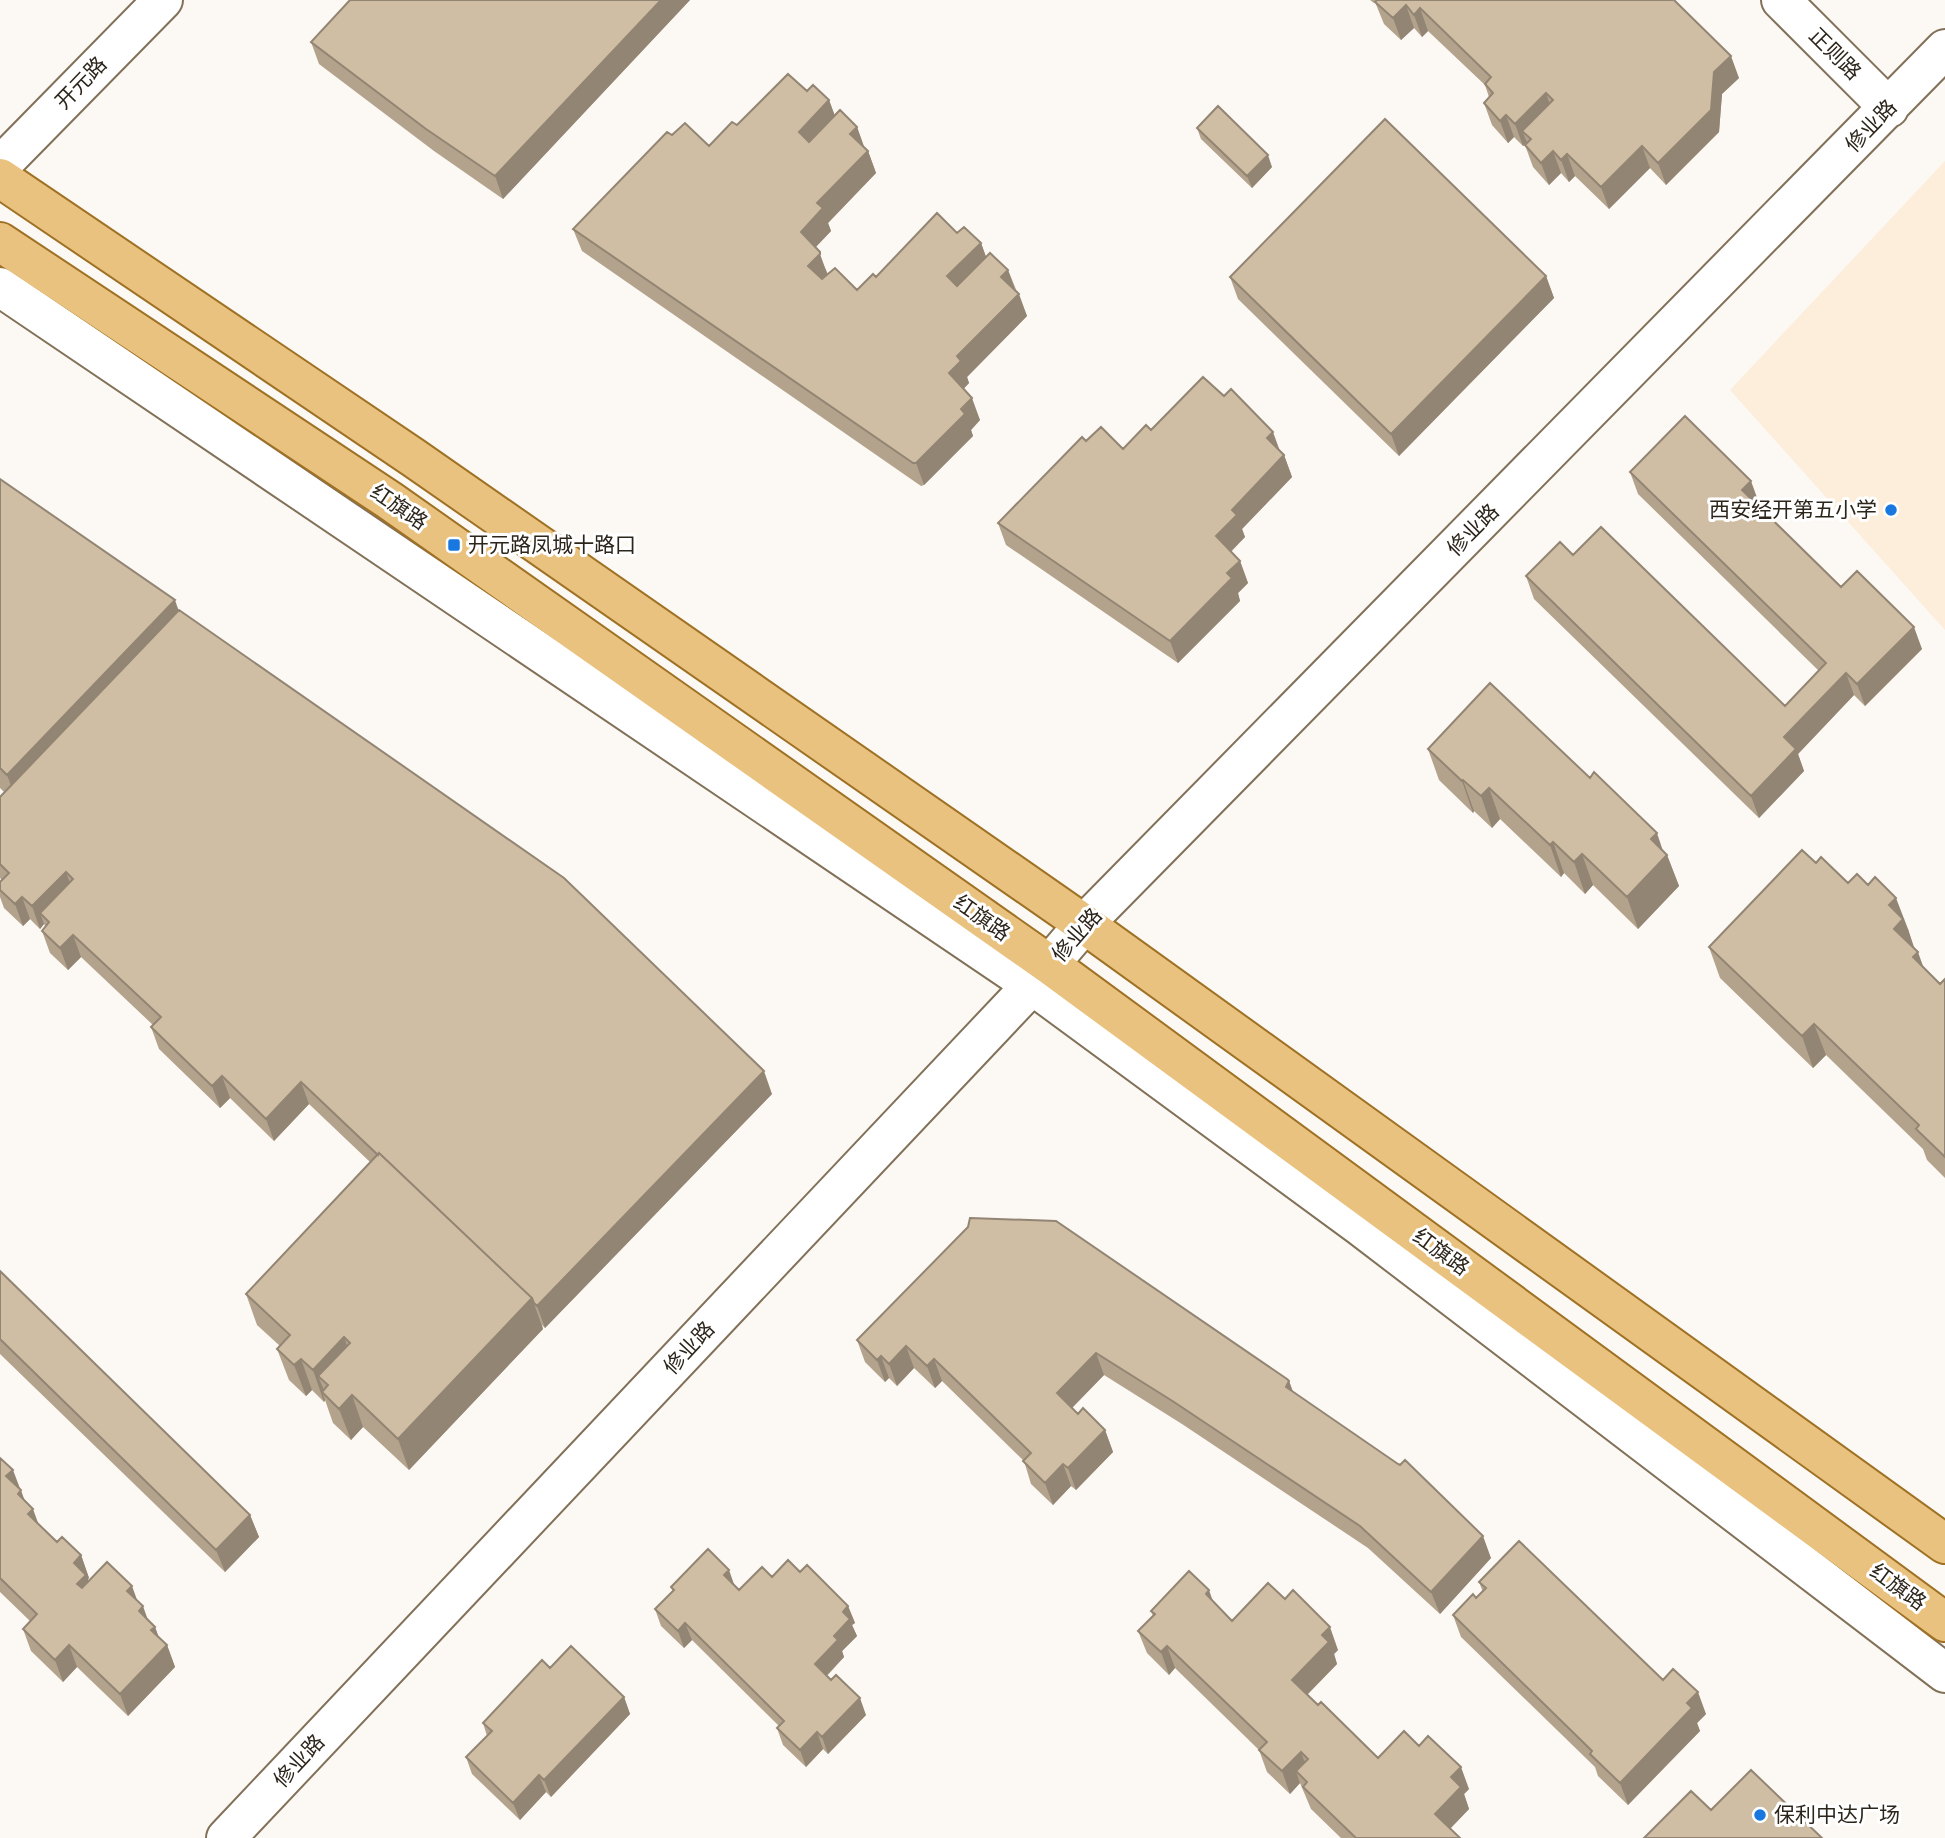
<svg xmlns="http://www.w3.org/2000/svg" width="1945" height="1838" font-family="Barlow,'Noto Sans SC',sans-serif">
	<rect width="100%" height="100%" fill="#fcf8f3"/>
	<path fill="#fceeda" d="M1945,161v469l-215,-240z"/>
	<g fill="none" stroke-linecap="round" stroke-linejoin="round">
		<defs>
			<path id="minor" d="M1781,0l108,108
				M0,166l163,-166
				M0,287l1032,698 328,241 585,447
				M226,1838l806,-853 52,-61 861,-875"/>
			<path id="major" d="M0,178l414,280 670,466 861,620
				M0,242l389,258 661,465 895,657"/>
		</defs>
		<use href="#minor" stroke="#827159" stroke-width="42"/>
		<use href="#major" stroke="#9e7124" stroke-width="42"/>
		<use href="#minor" stroke="#fff" stroke-width="38"/>
		<use href="#major" stroke="#eac27f" stroke-width="38"/>
	</g>
	<path fill="#b3a38d" d="M690,0l-187,199 -69,-48 -115,-87 -8,-22z
		M1370,0h304l65,78 -17,16 -3,38 -53,53 -16,-17 -41,41 -34,-33 -6,6 -8,-9 -12,12 -16,-18 -8,-22 2,-3 -4,4 -9,-9 -6,6 -16,-18 -8,-22 5,-6 -4,-12 -57,-54 -6,6 -8,-9 -13,12 -17,-16 -9,-22 -1,1z
		M807,91l22,9 6,16 22,11 7,21 4,3 8,22 -48,50 3,8 -16,17 13,26 29,16 19,-13 81,-44 24,10 5,14 22,13 19,46 -60,61 2,6 -6,6 17,31 -9,10 2,6 -49,49 -3,1 -339,-235 -9,-22 99,-94 37,11 28,-21z
		M1197,128l75,39 -20,21 -51,-49z
		M1546,276l8,22 -155,158 -161,-157 -8,-22z
		M1151,430l129,21 4,4 8,22 -50,52 3,8 -14,15 9,9 8,22 -10,10 2,8 -62,62 -172,-118 -8,-22 88,-82 37,8z
		M1630,472l129,31 -2,2 84,82 81,62 -57,57 -11,-11 -56,59 6,17 -45,47 -225,-219 -8,-23 47,-21 212,151 34,-35 -181,-177z
		M0,479l179,132 593,483 -227,234 -3,-3 1,4 -134,141 -46,-43 -12,13 -18,-17 -8,-23 -1,2 -12,-12 -6,6 -17,-16 -12,-31 3,-3 -23,-21 -11,-31 124,-132 -61,-58 -35,37 -44,-43 -10,10 -61,-59 -8,-22 2,-2 -72,-68 -13,13 -18,-17 -8,-22 4,-4 -2,-3 -4,5 -10,-10 -7,7 -19,-18 -4,-11v-15l2,-2 -2,-2v-81l4,-5 -4,-4z
		M1428,749l235,102 4,4 12,31 -41,43 -45,-44 -8,9 -21,-21 -3,4 -61,-58 -8,9 -18,-17 -1,2 -34,-33z
		M1816,863l92,66 5,18 11,21 16,16 5,-5v199l-18,-18 -4,-11 -97,-94 -13,13 -93,-90 -11,-31z
		M968,1227l321,154 4,11 198,166 -51,56 -72,-66 -186,-124 -78,-49 -32,33 6,6 27,16 8,22 -37,38 -5,-4 -18,19 -22,-21 -7,-23 -82,-80 -7,7 -21,-20 -17,18 -8,-8 -4,4 -20,-20 -8,-22z
		M0,1271l250,244 9,22 -34,35 -225,-218z
		M0,1458l21,32 4,12 13,22 19,18 24,13 8,23 -1,1v2l50,20 10,19 7,7 4,11 8,7 8,22 -47,49 -51,-49 -14,15 -32,-31 -8,-22 7,-8 -30,-29z
		M800,1572l48,34 7,17 -3,2 5,11 -15,15 2,6 -17,19 39,39 -38,39 -5,-5 -17,18 -23,-22 -6,-17 2,-2 -87,-86 -8,8 -23,-22 -6,-17 18,-18 -2,-4 64,-1 4,4 33,-13z
		M1479,1582l227,132 -9,9 3,8 -72,74 -30,-29 -3,-9 -134,-130 -8,-22 23,-17 7,-6z
		M1213,1602l19,19 106,29 -4,4 3,10 -30,31 71,63 41,-12 50,43 -5,5 5,15 -19,20 10,9h-119l-30,-29 -11,-26 -10,11 -23,-22 -8,-22 -84,-82 -6,7 -22,-22 -9,-22 15,-15 -2,-5z
		M550,1668l74,29 6,17 -79,83 -5,-5 -26,28 -48,-46 -6,-17 21,-21 -4,-13z"/>
	<path fill="#928573" d="M661,0h29l-187,199 -8,-23z
		M1406,5l8,23 -13,12 -8,-22z
		M1420,8l8,23 -6,6 -8,-22z
		M1731,56l8,22 -17,16 -3,38 -53,53 -8,-22 56,-91z
		M1546,93l8,23 -32,15 5,11 -4,4 -8,-22z
		M829,100l8,22 -30,32 -8,-22z
		M1506,115l8,22 -6,6 -8,-22z
		M857,127l8,22 -15,-15z
		M1642,146l8,22 -41,41 -8,-22z
		M868,151l8,22 -48,50 3,8 -22,23 -8,-22 16,-29z
		M1553,151l8,22 -12,12 -8,-22z
		M1567,154l8,22 -6,6 -8,-22z
		M1268,155l4,12 -20,21 -5,-12z
		M981,243l8,22 -34,33 -8,-22z
		M820,254l8,22 -12,12 -8,-22z
		M1008,270l8,22 -15,-15z
		M1546,276l8,22 -155,158 -8,-22z
		M1019,294l8,22 -60,61 2,6 -12,13 -8,-23 8,-17z
		M972,398l8,22 -9,10 2,6 -49,49 -8,-22z
		M1273,432l8,22 -14,-16z
		M1284,455l8,22 -50,52 3,8 -21,21 -8,-22 16,-26z
		M1751,481l8,22 -9,10 -8,-23z
		M1240,561l8,22 -10,10 2,8 -62,62 -8,-22 57,-68z
		M175,600l11,32 -167,175 -12,-32z
		M1914,627l8,22 -57,57 -8,-22z
		M1846,673l8,22 -56,59 6,17 -45,47 -8,-22 33,-59z
		M1463,780l11,31 -1,2 -11,-32z
		M1489,788l11,31 -8,9 -11,-32z
		M1657,833l8,24 2,-2 12,31 -41,43 -11,-32 24,-58z
		M1553,842l11,31 -3,4 -11,-32z
		M1582,854l11,31 -8,9 -11,-32z
		M66,872l8,22 -34,19 4,11 -4,5 -8,-23z
		M22,897l8,22 -7,7 -8,-22z
		M1896,898l12,31 7,21 -21,-21 -5,-24z
		M73,935l8,22 -13,13 -8,-22z
		M1918,952l11,31 -16,-26z
		M1814,1024l12,31 -13,13 -11,-32z
		M764,1071l8,23 -227,234 -8,-22z
		M222,1076l8,22 -10,10 -8,-22z
		M301,1082l8,22 -35,37 -8,-22z
		M532,1298l11,31 -134,141 -11,-31z
		M344,1337l11,31 -37,8 8,19 -4,-3 3,8 -1,2 -11,-32z
		M906,1346l8,22 -17,18 -8,-22z
		M1096,1353l8,22 -39,40 -8,-22z
		M881,1356l8,22 -4,4 -8,-22z
		M301,1359l11,31 -6,6 -12,-31z
		M934,1359l8,22 -7,7 -8,-22z
		M1289,1381l8,22 -11,-16z
		M352,1395l11,32 -12,13 -12,-31z
		M1105,1430l8,22 -37,38 -8,-22z
		M1063,1464l8,22 -18,19 -8,-22z
		M13,1470l16,42 4,-3 8,22 -5,5 -30,-60z
		M250,1515l9,22 -34,35 -9,-22z
		M1483,1536l8,22 -51,56 -9,-22z
		M81,1555l8,23 -1,1 6,18 -9,9 -8,-22 -3,-21z
		M729,1570l6,17 -11,-12z
		M132,1586l8,22 -13,-17z
		M1209,1590l8,23 -11,-19z
		M143,1606l8,23 -12,-18z
		M848,1606l7,17 -3,2 5,11 -15,15 2,6 -23,24 -6,-17 19,-28 9,-24z
		M685,1623l7,17 -8,8 -6,-17z
		M155,1627l8,22 -12,-19z
		M1330,1627l8,23 -4,4 3,10 -37,38 -8,-22 30,-45z
		M69,1645l8,22 -14,15 -8,-22z
		M167,1645l8,22 -47,49 -8,-22z
		M1167,1646l8,22 -6,7 -8,-23z
		M1698,1692l8,22 -9,9 3,8 -72,74 -8,-22 67,-80z
		M624,1697l6,17 -79,83 -7,-17z
		M860,1698l6,17 -38,39 -6,-17z
		M817,1732l6,17 -17,18 -6,-17z
		M1301,1752l8,22 -13,-3 4,12 -10,11 -8,-23z
		M1461,1767l8,22 -5,5 5,15 -26,27 -8,-22 16,-37z
		M539,1775l7,17 -26,28 -7,-17z"/>
	<path fill="#d0bea4" stroke="#928573" stroke-width="2" d="M350,0h311l-166,176 -69,-47 -115,-87z
		M1377,0h297l57,56 -17,16 -3,38 -53,53 -16,-17 -41,41 -34,-33 -6,6 -8,-9 -12,12 -16,-18 6,-6 -9,-8 31,-31 -7,-7 -31,31 -9,-9 -6,6 -16,-18 9,-10 -8,-9 6,-7 -71,-69 -6,7 -8,-10 -13,13 -18,-16z
		M788,74l19,17 6,-6 16,15 -30,32 10,10 31,-32 17,17 -7,7 18,17 -51,52 6,5 -22,24 19,20v2l-12,12 14,13 13,-11 22,22 16,-16 3,3 61,-64 20,20 7,-6 17,16 -34,33 10,10 33,-33 18,17 -7,7 18,17 -62,62 4,5 -12,12 23,25 -11,11 4,5 -49,49h-3l-340,-234 94,-97 5,3 13,-12 24,23 23,-24 5,3z
		M1218,106l50,49 -21,21 -50,-48z
		M1385,119l161,157 -155,158 -161,-157z
		M1203,377l21,19 7,-7 42,43 -6,6 17,17 -52,55 5,5 -21,21 24,25 -13,12 5,5 -62,63 -172,-118 84,-86 4,4 15,-14 22,22 23,-24 5,5z
		M1685,416l66,65 -9,9 99,97 16,-16 57,56 -57,57 -11,-11 -62,64 12,12 -45,47 -225,-220 34,-34 13,13 28,-28 184,179 41,-43 -196,-191z
		M0,479l175,121 -168,175 -7,-7z
		M179,610l385,268 200,193 -227,235 -3,-3 -2,-5 -153,-145 -1,2 -77,-73 -35,37 -44,-43 -10,10 -61,-59 10,-10 -88,-82 -13,13 -18,-17 7,-9 -9,-9 33,-34 -7,-7 -34,34 -10,-9 -7,7 -15,-14v-8l9,-9 -9,-9v-67z
		M1490,683l100,95 4,-6 63,61 -6,6 16,16 -40,42 -45,-43 -8,8 -21,-20 -3,3 -61,-57 -8,8 -18,-16 -1,1 -34,-32z
		M1802,850l14,13 5,-6 27,26 9,-9 11,11 7,-8 21,21 -7,7 14,14 -9,10 24,23 -5,5 27,27 5,-5v178l-29,-28 3,-4 -105,-101 -12,12 -93,-89z
		M379,1153l153,145 -134,141 -46,-44 -13,14 -17,-17 6,-7 -10,-9 32,-33 -6,-6 -31,33 -12,-11 -7,6 -17,-16 13,-14 -44,-41z
		M970,1218l86,3 231,158 2,2 -3,6 3,2 109,75 2,1 5,-5 78,76 -52,56 -71,-66 -186,-124 -78,-49 -39,40 21,21 5,-6 22,22 -37,38 -5,-4 -18,19 -22,-22 8,-8 -97,-94 -7,7 -21,-20 -17,18 -8,-8 -4,4 -20,-20 111,-113z
		M0,1271l250,244 -34,35 -216,-211z
		M0,1458l13,12 -7,6 15,14 -3,4 15,15 -5,5 29,28 5,-5 19,18 -7,8 12,12 -9,9 5,4 25,-26 25,24 -5,5 16,15 -4,5 16,16 -4,3 16,15 -47,49 -51,-49 -14,15 -32,-31 14,-15 -37,-36z
		M1519,1541l144,139 10,-11 25,23 -11,11 5,5 -72,75 -30,-29 2,-3 -139,-136 20,-21 3,4 10,-10 -7,-6z
		M708,1549l21,21 -5,5 15,15 23,-23 10,10 16,-17 12,12 7,-7 41,41 -5,6 7,7 -16,17 4,4 -23,24 16,16 5,-5 24,23 -38,39 -5,-5 -17,18 -23,-22 7,-7 -99,-98 -7,8 -23,-22 19,-19 -3,-3z
		M1189,1571l20,19 -3,4 26,27 36,-38 17,16 8,-9 37,37 -8,8 7,7 -37,38 26,25 3,-3 57,56 26,-27 15,15 9,-10 33,31 -10,10 10,10 -26,27 25,24h-104l-53,-51 4,-5 -11,-11 12,-12 -7,-7 -19,19 -23,-21 8,-8 -100,-96 -6,6 -23,-21 17,-17 -4,-3z
		M571,1646l53,51 -80,83 -5,-5 -26,28 -47,-46 26,-26 -9,-8 59,-63 8,8z
		M1751,1770l71,68h-178l47,-47 20,19z"/>
	<g fill="#1878e0" stroke="#fff" stroke-width="2.5">
		<circle cx="1891" cy="510" r="7"/>
		<rect x="447" y="538" width="14" height="14" rx="3.5"/>
		<circle cx="1760" cy="1815" r="7"/>
	</g>
	<g text-anchor="middle" stroke-width="6" stroke-linejoin="round" paint-order="stroke">
		<g font-size="21" fill="#2c251b" stroke="#fff">
			<text transform="translate(1835 54) rotate(45)" y="7">正则路</text>
			<text transform="translate(81 83) rotate(-46)" y="7">开元路</text>
			<text transform="translate(1871 126) rotate(-46)" y="7">修业路</text>
			<text transform="translate(399 507) rotate(34)" y="7">红旗路</text>
			<text transform="translate(1473 530) rotate(-45)" y="7">修业路</text>
			<text transform="translate(982 918) rotate(35)" y="7">红旗路</text>
			<text transform="translate(1077 935) rotate(-49)" y="7">修业路</text>
			<text transform="translate(1441 1252) rotate(36)" y="7">红旗路</text>
			<text transform="translate(689 1348) rotate(-47)" y="7">修业路</text>
			<text transform="translate(1898 1587) rotate(36)" y="7">红旗路</text>
			<text transform="translate(299 1761) rotate(-47)" y="7">修业路</text>
		</g>
		<g font-size="21" fill="#2c251b" stroke="#fff" text-anchor="start">
			<text x="1877" y="517" text-anchor="end">西安经开第五小学</text>
			<text x="468" y="552">开元路凤城十路口</text>
			<text x="1774" y="1822">保利中达广场</text>
		</g>
	</g>
</svg>
